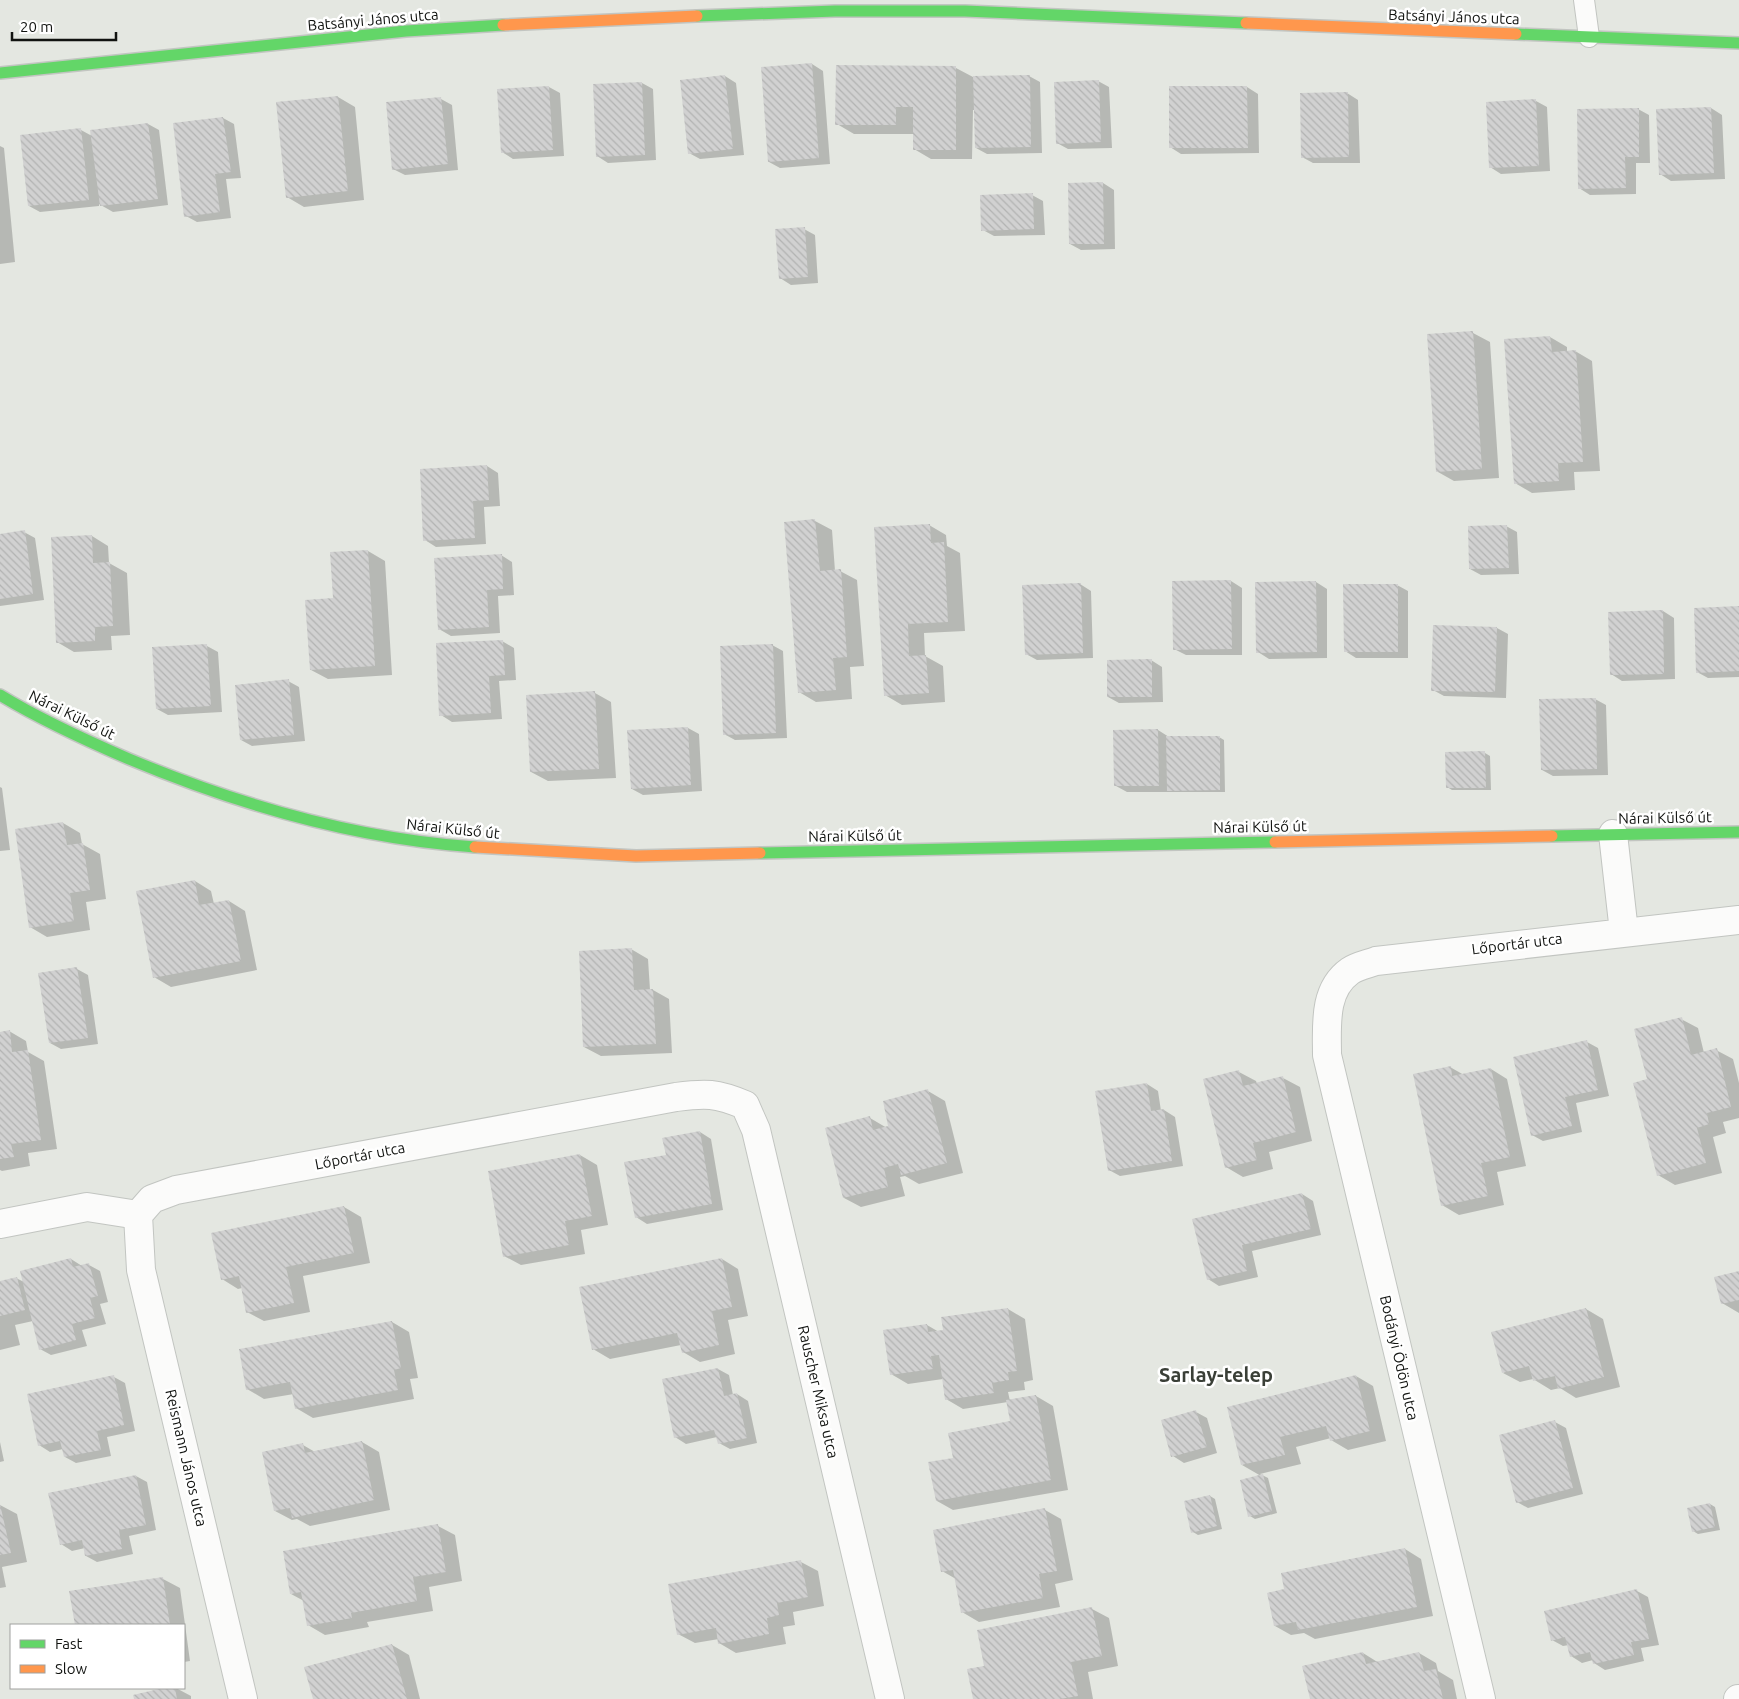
<svg xmlns="http://www.w3.org/2000/svg" width="1739" height="1699" font-family="Ubuntu,sans-serif">
	<defs>
		<pattern id="building-back-hatch" width="6" height="6" patternUnits="userSpaceOnUse" patternTransform="scale(1.25)"><rect width="6" height="6" fill="#d1d1d1"/><path d="M-1 5l2 2M0 0l6 6M5-1l2 2" fill="none" stroke="#b2b3b2"/></pattern>
	</defs>
	<rect width="100%" height="100%" fill="#e4e7e1"/>
	<path fill="#0003" d="M812,64l11,7 7,93 -50,4 -11,-6z
		M837,66l119,2 17,9 56,-1 11,6 2,71 -55,1 -11,-6 -1,-38h-2l-1,49h-41l-17,-10v-15h-60l-17,-10z
		M725,76l11,7 8,72 -44,4 -11,-6z
		M1098,81l11,6 3,61 -44,1 -11,-6z
		M642,83l11,6 3,71 -48,3 -11,-7z
		M549,87l11,6 4,63 -51,3 -11,-7z
		M1170,87h77l11,7 1,59 -78,1 -11,-7z
		M1347,93l11,7 2,63h-47l-11,-6z
		M338,97l17,10 9,93 -60,7 -17,-10z
		M441,99l11,6 6,65 -53,5 -12,-6z
		M1536,101l11,6 3,64 -49,3 -11,-7z
		M1711,108l11,7 3,64 -54,2 -11,-7 -3,-64z
		M1638,109l11,6 1,48h-14v31l-46,1 -11,-7z
		M223,118l11,6 7,54 -15,1 5,39 -34,4 -11,-6z
		M148,124l11,6 9,75 -55,7 -14,-8v2l-59,6 -11,-6 52,-76 11,6z
		M0,146l4,2 11,114 -15,2z
		M1103,183l11,7 1,59 -34,1 -11,-6z
		M1032,195l11,6 2,34 -51,1 -11,-6z
		M804,229l11,6 3,48 -27,2 -11,-7z
		M1473,333l17,9 9,136 -45,3 -16,-9z
		M1550,337l17,10v5l8,-1 17,10 8,110 -26,1 1,18 -43,3 -17,-10z
		M487,466l11,7 2,33 -16,1 2,37 -50,3 -11,-7z
		M815,521l17,9 3,41h5l17,9 7,86 -14,1 2,32 -36,3 -17,-10z
		M929,525l17,10 1,11 13,7 5,78 -41,2 1,23 18,10 2,36 -43,3 -17,-10z
		M1506,526l11,6 2,42 -38,1 -11,-6z
		M24,532l11,6 9,62 -44,6v-71z
		M92,536l16,10 1,17 18,10 3,62 -19,1 1,14 -38,2 -17,-10z
		M368,551l17,10 7,114 -64,4 -17,-9 24,-71z
		M501,555l11,7 2,33 -16,1 2,37 -49,3 -12,-7z
		M1231,581l11,7v67h-56l-12,-6z
		M1316,582l11,7v69l-58,1 -11,-7z
		M1080,584l11,7 2,67 -56,2 -11,-6z
		M1397,585l11,6v67h-52l-11,-7z
		M1739,607v70l-31,1 -11,-6z
		M1663,611l11,7 1,61 -53,2 -11,-7z
		M1497,628l11,6 -2,64 -62,-2 -11,-6z
		M502,641l12,7 2,32 -17,1 3,38 -50,3 -11,-7z
		M772,645l11,6 4,87 -52,2 -11,-6z
		M207,646l11,6 4,60 -54,3 -11,-6z
		M1151,660l11,7 1,35 -44,1 -11,-6z
		M288,681l11,6 6,54 -53,5 -11,-6z
		M595,693l16,9 5,76 -68,3 -17,-9z
		M1595,699l11,6 2,70 -55,1 -11,-6z
		M688,728l11,6 3,57 -59,4 -11,-6z
		M1158,730l11,7h50l5,3 1,52h-98l-11,-6z
		M1485,753l5,3 1,34h-39l-5,-3z
		M0,787l2,1 8,62 -10,1z
		M63,823l17,10 2,11 18,10 6,45 -20,3 4,28 -43,7 -17,-10z
		M195,881l16,10 3,13 15,-3 16,10 12,59 -86,17 -17,-10z
		M631,949l17,10 2,31h3l16,9 3,54 -71,3 -17,-9z
		M77,969l11,6 10,69 -37,5 -11,-6z
		M1681,1019l17,9 6,25 12,-3 17,9 6,24v35l-16,4 3,11 -13,4 9,36 -47,12 -17,-10 -10,-95z
		M9,1031l17,10 2,11 16,9 13,88 -29,4 2,13 -28,5 -2,-1v-137z
		M1587,1042l11,6 11,48 -33,7 6,29 -39,9 -11,-6z
		M1450,1067l14,8 27,-6 16,10 19,87 -29,6 7,33 -45,10 -17,-10z
		M1239,1072l17,9 1,3 26,-6 17,9 12,54 -43,11 4,17 -30,8 -17,-10z
		M1147,1084l11,7 3,20 3,-1 11,7 8,49 -63,10 -11,-6z
		M928,1091l17,10 18,72 -44,11 -14,-8 -5,1 5,19 -44,11 -17,-9 26,-80 17,10z
		M700,1132l11,7 12,71 -76,14 -11,-7 31,-61z
		M580,1155l17,10 11,60 -27,5 4,24 -64,11 -17,-9z
		M1302,1194l11,7 8,34 -69,16 6,26 -39,9 -11,-7 -14,-59z
		M344,1207l17,10 9,46 -67,13 7,36 -46,9 -17,-9 -5,-24 -4,1 -16,-10z
		M71,1259l11,7 7,-1 11,6 8,31 -8,2 6,20 -24,6 5,16 -36,9 -11,-6 -7,-28 -18,4 5,20 -20,5v-68l16,-4 8,4z
		M722,1259l16,10 10,47 -20,4 7,34 -35,8 -17,-10 -2,-7 -71,14 -17,-10z
		M1739,1272v41l-17,-10z
		M1008,1309l17,10 8,61 -9,2 1,8 -17,2 2,9 26,-5 17,10 15,84 -115,20 -16,-9 17,-42 58,-37 -4,-20 -45,7 -17,-10 -3,-20 -35,5 -17,-10 36,-49 12,7z
		M1586,1309l17,10 17,68 -44,11 -16,-10 -9,2 -18,-11 -13,3 -17,-9z
		M392,1322l17,10 9,46 -8,1 4,20 -101,19 -17,-10 -2,-14 -30,5 -17,-10z
		M718,1369l11,6 4,20 4,-1 11,7 9,42 -27,6 -11,-6 -2,-6 -31,7 -11,-7z
		M1356,1376l17,10 13,55 -38,9 -17,-10v-2l-35,9 5,17 -41,10 8,4 9,35 -22,6 -5,-3 11,-40 -19,-11z
		M114,1377l11,6 10,48 -28,6 4,19 -35,7 -11,-6 -2,-8 -13,3 -11,-7z
		M1196,1412l11,6 10,35 -33,10 -11,-7z
		M1555,1422l11,6 17,66 -55,14 -11,-6z
		M0,1442l4,19 -4,1z
		M362,1442l17,10 11,58 -80,16 -13,-7 -5,1 -17,-9 28,-66 12,7z
		M136,1476l11,6 9,48 -27,6 4,18 -36,8 -11,-6 -1,-8 -13,3 -11,-7z
		M1210,1496l5,3 7,30 -24,6 -5,-3z
		M1710,1504l5,3 5,23 -22,4 -5,-3z
		M0,1505l17,9 10,48 -25,5 4,20 -6,1z
		M1045,1510l16,9 12,61 -18,4 5,23 -81,15 -17,-10 -6,-33 -14,-8z
		M438,1526l17,9 7,46 -33,6 4,24 -66,11 2,5 -44,8 -17,-10 -4,-24 -13,-7z
		M1405,1549l16,10 12,57 -118,23 -11,-6 -13,2 -16,-9 11,-36z
		M801,1562l17,9 6,35 -31,6 2,13 -12,2 3,17 -50,9 -17,-10v-4l-24,4 -17,-9z
		M163,1579l17,9 10,73 -6,1v-37h-108l-5,-33z
		M1637,1591l11,6 11,48 -18,3 3,13 -39,9 -11,-7 -1,-3 -11,3 -11,-7 -2,-11 -6,1 -11,-6z
		M1092,1609l17,9 9,48 -30,6 5,27h-119l12,-32z
		M392,1645l17,10 11,44h-106l-8,-32z
		M1363,1653l16,10 40,-10 17,10 2,8 15,9 4,19h-146z
		M169,1688h7l15,8v3h-56v-3z"/>
	<path fill="url(#building-back-hatch)" d="M812,63l7,95 -51,4 -7,-95z
		M836,65l120,1v84h-43v-43h-17v18h-61z
		M725,75l8,74 -45,5 -8,-74z
		M1030,75l1,72 -56,1 -2,-72z
		M1099,80l2,62 -45,2 -2,-62z
		M642,82l3,73 -49,2 -3,-73z
		M549,86l4,64 -52,3 -4,-64z
		M1169,86h78l1,62h-79z
		M1348,92l1,65 -48,1 -1,-65z
		M338,96l10,95 -62,7 -10,-96z
		M441,97l7,67 -56,6 -6,-68z
		M1536,99l3,67 -50,2 -3,-66z
		M1711,107l3,66 -55,2 -3,-66z
		M1639,108v49h-14l1,31 -48,1 -1,-80z
		M223,117l8,55 -16,2 5,38 -36,5 -11,-94z
		M148,123l10,76 -58,7 -10,-76z
		M81,128l8,72 -61,6 -8,-71z
		M1103,182l1,62h-35l-1,-61z
		M1033,193l1,36 -53,2 -1,-36z
		M805,227l3,50 -29,2 -4,-50z
		M1473,331l9,138 -46,3 -9,-138z
		M1550,336l2,16 24,-2 7,112 -25,1 1,18 -45,3 -10,-145z
		M487,465l2,35 -16,1 2,37 -52,3 -3,-72z
		M815,519l5,52 21,-2 6,88 -14,1 3,32 -38,3 -14,-171z
		M930,524l1,19 13,-1 4,80 -40,2 1,32 17,-1 3,38 -45,3 -10,-169z
		M1507,525l2,43 -40,1 -1,-43z
		M25,530l8,64 -33,5v-65z
		M92,535l1,28 17,-1 3,64 -18,1v14l-39,2 -5,-106z
		M368,550l7,116 -65,4 -5,-70 28,-2 -3,-46z
		M502,554l1,35 -16,1 2,37 -51,3 -4,-72z
		M1231,580l1,69 -59,1 -1,-69z
		M1316,581l1,71 -61,1 -1,-71z
		M1081,583l2,70 -58,2 -3,-70z
		M1343,584h55v68h-54z
		M1739,606v65l-43,2 -2,-65z
		M1663,610l1,64 -54,1 -2,-63z
		M1433,625l64,2 -2,65 -64,-1z
		M503,640l2,35 -16,1 2,37 -52,3 -3,-73z
		M207,644l4,62 -55,3 -4,-62z
		M773,644l3,89 -53,2 -3,-89z
		M1152,659v38h-45v-37z
		M289,679l5,56 -54,5 -5,-55z
		M595,691l4,78 -69,3 -4,-77z
		M1596,698l1,71 -56,1 -2,-71z
		M688,727l3,58 -60,4 -4,-59z
		M1158,729l1,57h-45l-1,-56z
		M1166,736h54v54l-53,1z
		M1485,751l1,37h-40l-1,-36z
		M63,822l4,23 16,-2 7,47 -20,3 4,28 -45,7 -14,-99z
		M195,880l4,25 30,-5 12,61 -88,17 -17,-87z
		M632,948l2,42 19,-1 3,55 -73,3 -4,-96z
		M77,967l11,71 -39,5 -11,-70z
		M1682,1017l9,38 26,-7 14,59 -24,6 2,11 -12,4 9,35 -49,13 -24,-93 14,-4 -13,-50z
		M10,1030l2,22 16,-2 13,90 -30,4 3,13 -14,2v-127z
		M1587,1040l11,50 -33,7 7,29 -41,10 -18,-79z
		M1451,1066l1,10 39,-8 19,89 -29,6 7,33 -47,10 -28,-132z
		M1239,1070l4,16 40,-10 13,56 -43,11 4,17 -32,8 -22,-89z
		M1147,1083l4,28 13,-2 8,52 -64,10 -13,-80z
		M928,1089l19,74 -46,12 -3,-11 -14,4 4,19 -45,11 -18,-70 45,-12 3,14 15,-4 -5,-25z
		M700,1131l12,73 -77,14 -11,-56 42,-7 -4,-17z
		M580,1154l12,62 -27,5 4,24 -66,12 -15,-86z
		M1302,1193l9,36 -69,16 5,26 -40,9 -15,-61z
		M344,1206l10,47 -68,14 8,36 -48,10 -7,-37 -18,4 -10,-47z
		M71,1258l2,9 16,-4 9,33 -8,2 5,20 -23,6 4,16 -37,10 -19,-79z
		M722,1258l10,49 -20,4 7,34 -37,8 -5,-20 -85,17 -13,-63z
		M1739,1271v29l-18,4 -7,-27z
		M17,1277l8,33 -25,6v-35z
		M1008,1308l9,63 -9,1 1,8 -17,3 2,10 -49,7 -6,-45 -8,1 2,13 -43,6 -7,-45 44,-6 1,8 15,-2 -2,-13z
		M1586,1308l18,69 -46,12 -3,-13 -22,5 -4,-15 -27,7 -11,-41z
		M392,1321l9,47 -7,2 4,20 -103,19 -5,-27 -44,8 -7,-41z
		M718,1368l6,28 13,-3 10,45 -29,6 -4,-14 -40,8 -12,-59z
		M114,1375l10,50 -27,6 4,19 -37,7 -4,-16 -22,5 -11,-52z
		M1356,1375l14,56 -40,10 -4,-15 -46,11 5,18 -44,10 -14,-58z
		M1036,1395l15,85 -115,21 -8,-39 25,-4 -5,-25 62,-12 -4,-21z
		M1196,1410l11,37 -36,10 -10,-37z
		M1555,1420l18,68 -57,15 -17,-68z
		M362,1441l12,59 -82,18 -2,-10 -16,3 -12,-59 41,-9 2,10z
		M1263,1474l9,37 -24,6 -8,-37z
		M136,1475l10,50 -27,5 3,19 -37,7 -3,-16 -22,5 -12,-52z
		M1210,1495l7,31 -26,7 -7,-32z
		M1710,1503l5,24 -23,5 -5,-24z
		M0,1504l11,49 -11,2z
		M1045,1508l12,63 -18,3 4,24 -82,15 -8,-43 -12,2 -8,-42z
		M438,1524l8,48 -33,5 4,24 -66,12 1,5 -45,8 -6,-34 -11,2 -7,-43z
		M1405,1548l12,59 -119,23 -2,-8 -22,4 -7,-33 17,-4 -3,-16z
		M801,1560l7,37 -31,6 2,12 -12,3 2,16 -51,10 -2,-16 -39,7 -9,-51z
		M163,1577l7,48h-95l-6,-34z
		M1637,1589l12,50 -18,3 3,13 -41,9 -3,-12 -20,5 -5,-20 -14,4 -7,-30z
		M1092,1607l10,49 -31,6 7,34 -18,3h-87l-6,-30 17,-3 -7,-36z
		M392,1644l15,55h-94l-9,-32z
		M1363,1652l3,12 53,-12 5,19 12,-2 7,30h-133l-8,-33z
		M163,1688h12l2,11h-43l-1,-4z"/>
	<g fill="none" stroke-linecap="round" stroke-linejoin="round">
		<defs>
			<path id="lane" d="M1584,0l5,37"/>
			<path id="street" d="M1613,834l11,98
				M138,1215l14,-16 24,-9 500,-93c30,-4 40,-4 69,8l11,25 134,569
				M138,1215l3,55 102,429
				M0,1224l87,-17 51,8
				M1481,1699l-154,-644c0,-29 -4,-65 23,-84 7,-5 18,-7 26,-10l363,-41
				M1738,1699h1"/>
			<path id="fast" d="M697,16l138,-5h130l281,12
				M1516,34l223,9
				M0,73l406,-42 97,-6
				M0,695c41,25 85,45 129,64 110,46 226,80 346,88
				M1552,836l187,-4
				M760,853l515,-11"/>
			<path id="slow" d="M1246,23l270,11
				M503,25l194,-9
				M1275,842l277,-6
				M475,847l161,9 124,-3"/>
		</defs>
		<use href="#lane" stroke="#c2c5c1" stroke-width="22"/>
		<use href="#street" stroke="#c2c5c1" stroke-width="30"/>
		<use href="#fast" stroke="#c2c5c1" stroke-width="14"/>
		<use href="#slow" stroke="#c2c5c1" stroke-width="14"/>
		<use href="#lane" stroke="#fbfbfa" stroke-width="20"/>
		<use href="#street" stroke="#fbfbfa" stroke-width="28"/>
		<use href="#fast" stroke="#63d668" stroke-width="11"/>
		<use href="#slow" stroke="#ff974d" stroke-width="11"/>
	</g>
	<g text-anchor="middle" stroke-width="5" stroke-linejoin="round" paint-order="stroke">
		<g font-size="15" fill="#111310" stroke="#fff">
			<text transform="translate(1454 17) rotate(2)" y="5">Batsányi János utca</text>
			<text transform="translate(373 20) rotate(-5)" y="5">Batsányi János utca</text>
			<text transform="translate(72 715) rotate(26)" y="5">Nárai Külső út</text>
			<text transform="translate(1665 818) rotate(-1)" y="5">Nárai Külső út</text>
			<text transform="translate(1260 827) rotate(-1)" y="5">Nárai Külső út</text>
			<text transform="translate(453 829) rotate(6)" y="5">Nárai Külső út</text>
			<text transform="translate(855 836) rotate(-1)" y="5">Nárai Külső út</text>
			<text transform="translate(1517 944) rotate(-7)" y="5">Lőportár utca</text>
			<text transform="translate(360 1156) rotate(-11)" y="5">Lőportár utca</text>
			<text transform="translate(1399 1358) rotate(77)" y="5">Bodányi Ödön utca</text>
			<text transform="translate(818 1392) rotate(77)" y="5">Rauscher Miksa utca</text>
			<text transform="translate(186 1458) rotate(77)" y="5">Reismann János utca</text>
		</g>
		<g font-size="20" font-weight="bold" fill="#3a3f37" stroke="#fff">
			<text x="1216" y="1382">Sarlay-telep</text>
		</g>
	</g>
	<rect x="10" y="1624" width="175" height="65" fill="#ffffff" stroke="#a0a19f"/>
	<rect x="20" y="1640" width="25" height="8" fill="#63d668" stroke="#a0a19f"/>
	<text x="55" y="1649" font-size="15" fill="#111310">Fast</text>
	<rect x="20" y="1665" width="25" height="8" fill="#ff974d" stroke="#a0a19f"/>
	<text x="55" y="1674" font-size="15" fill="#111310">Slow</text>
	<path d="M12 32v8h104v-8" fill="none" stroke="#111310" stroke-width="2.5"/>
	<text x="20" y="32" font-size="15" fill="#111310" stroke="#ffffff" stroke-width="4" paint-order="stroke">20 m</text>
</svg>
